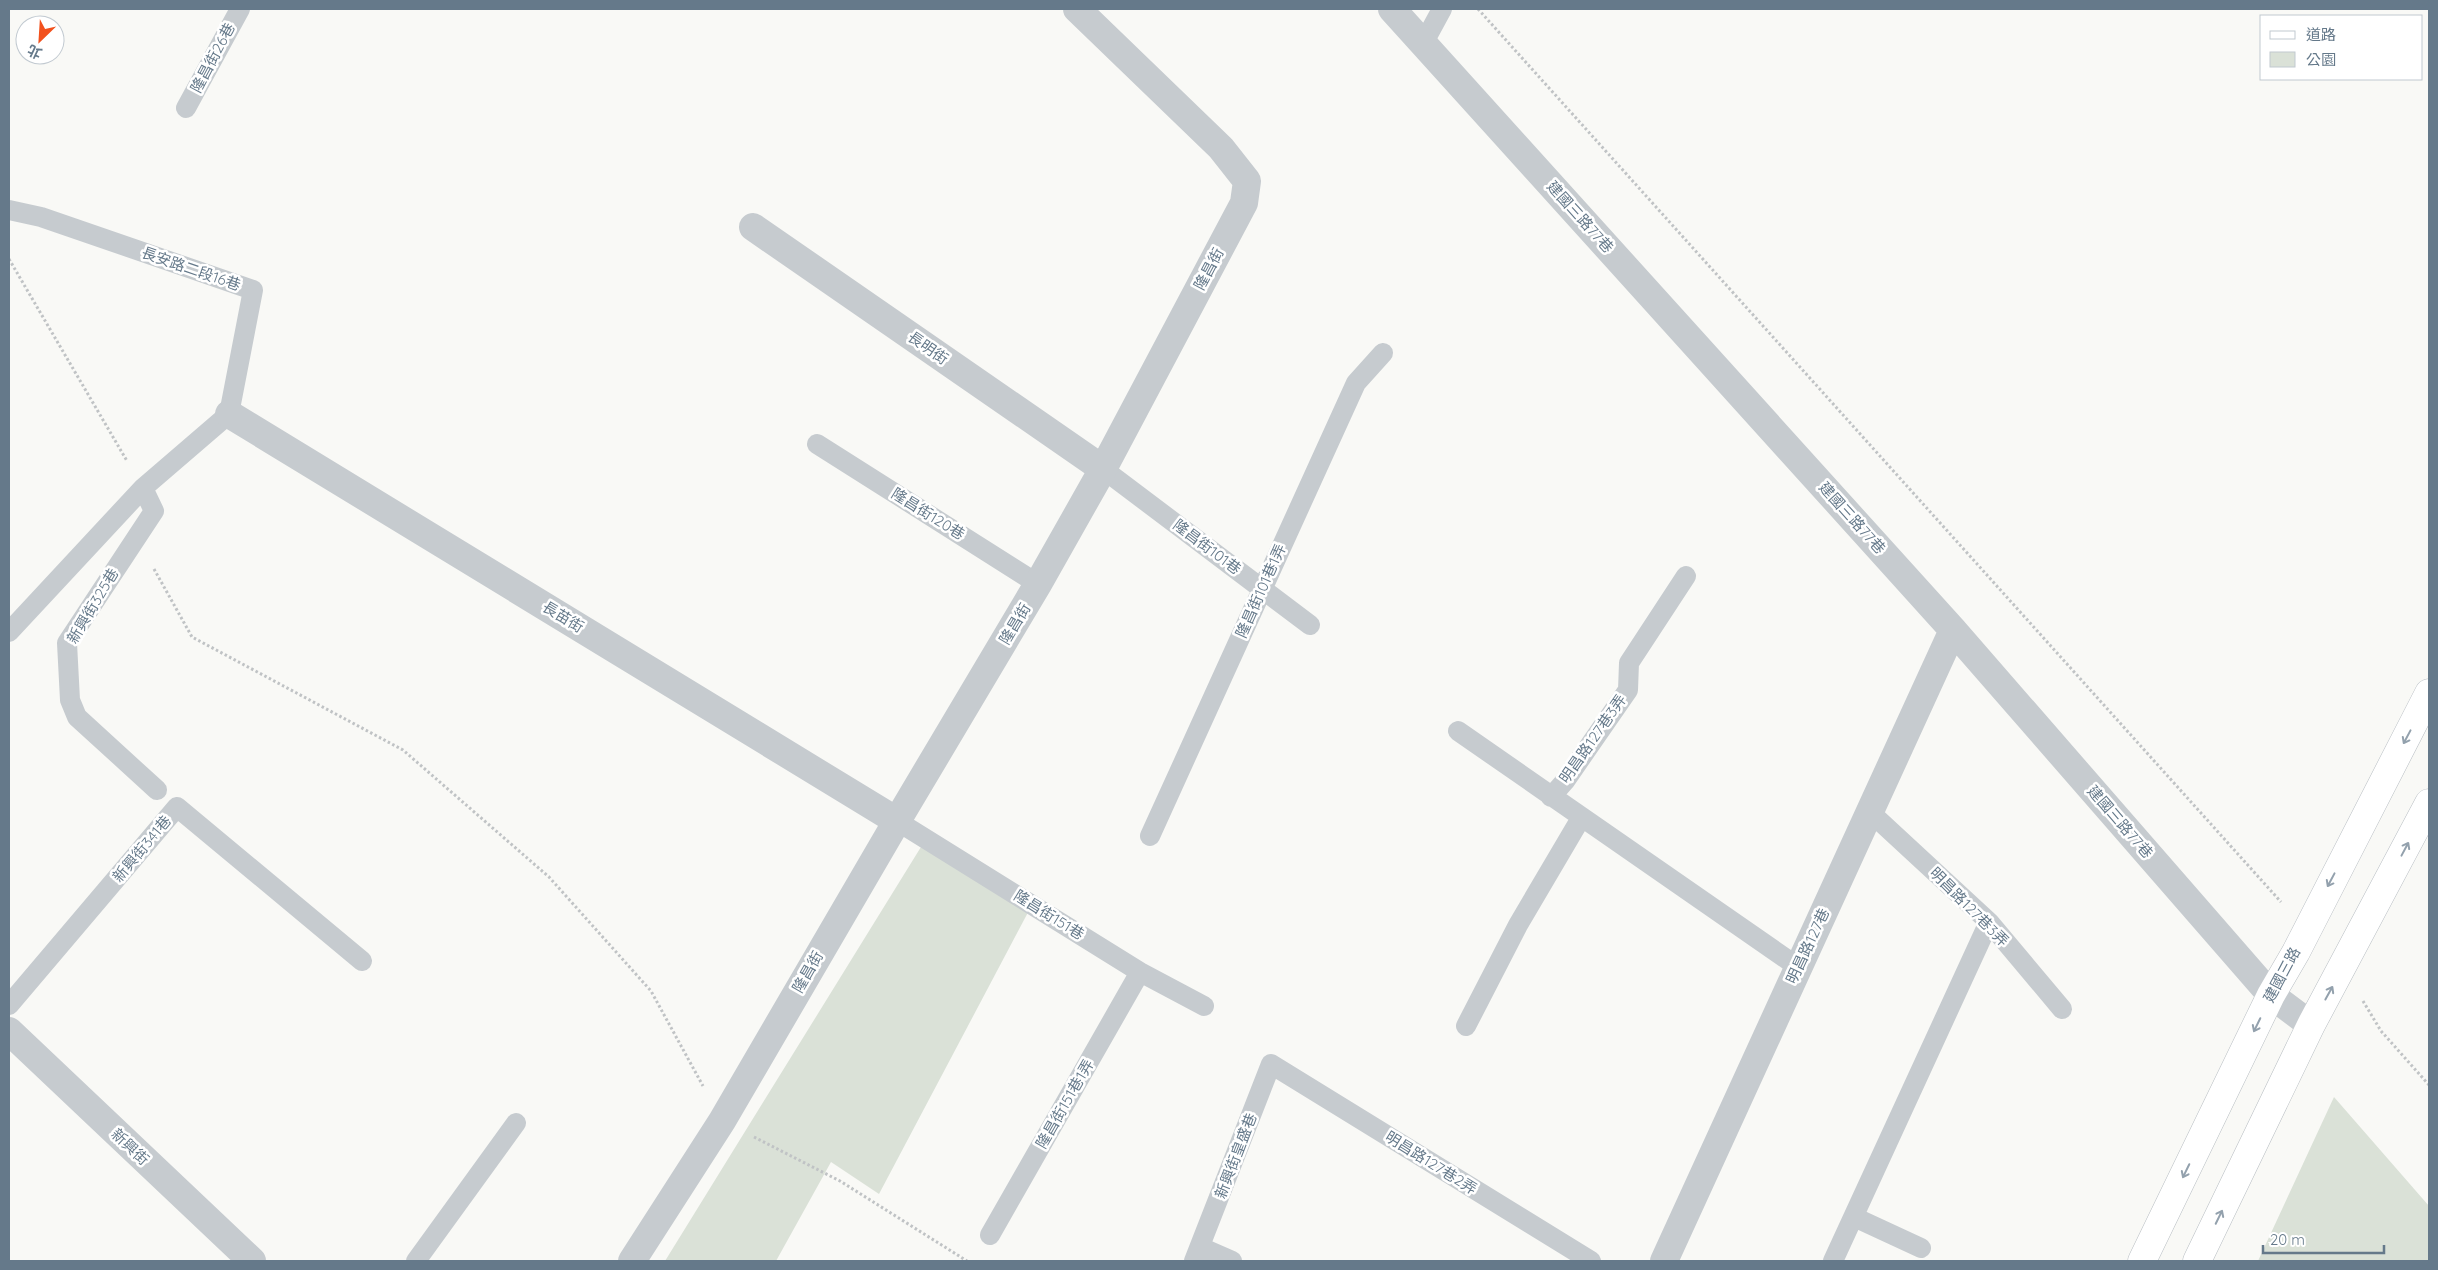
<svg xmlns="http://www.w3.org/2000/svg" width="2438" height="1270" font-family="Quicksand,'Noto Sans TC',sans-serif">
	<rect width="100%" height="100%" fill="#f9f9f6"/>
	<path fill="#dae1d7" d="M929,834l104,69 -154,291 -48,-32 -55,99h-111z
		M2334,1097l95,109v55h-171z"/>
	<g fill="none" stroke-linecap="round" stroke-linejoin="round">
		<defs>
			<path id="secondary" d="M2142,1261l129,-266 25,-43 133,-259
				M2197,1261l114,-236 118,-222"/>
		</defs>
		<use href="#secondary" stroke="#b8bec3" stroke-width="29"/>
		<path stroke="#c0c3c5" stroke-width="3" stroke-dasharray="2.5 2.5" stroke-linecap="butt" d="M1478,9l803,893
			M9,259l118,202
			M154,569l38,68 211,113 146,127 102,114 52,95
			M2363,1001l18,30 48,54
			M754,1137l86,44 127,80"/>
		<path stroke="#c6cbcf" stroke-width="20" d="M1423,44l19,-35
			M186,108l54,-99
			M9,210l32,7 212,73 -24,124 -86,74 -134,144
			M817,444l221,140
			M1103,469l207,156
			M143,488l11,23 -87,132 3,57 7,17 80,73
			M1458,731l340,236
			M1551,797l14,-16 63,-91 1,-27 57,-87
			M1870,812l119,110 73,87
			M897,821l243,151 64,34
			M1150,836l206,-453 27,-30
			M9,1005l168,-198 185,154
			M1466,1026l52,-101 63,-107
			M1854,1217l67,31
			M990,1235l150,-263
			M1200,1247l32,14
			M416,1261l100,-138
			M1194,1261l77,-197 320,197
			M1833,1261l156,-339"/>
		<path stroke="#c6cbcf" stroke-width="28" d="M1392,9l561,621 318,365 40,30
			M753,227l350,242
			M229,414l668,407
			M9,1031l243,230
			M632,1261l90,-140 175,-300 141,-237 65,-115 141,-266 3,-22 -26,-33 -144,-139
			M1664,1261l289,-631"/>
		<use href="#secondary" stroke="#fff" stroke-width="28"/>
	</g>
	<defs><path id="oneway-shaft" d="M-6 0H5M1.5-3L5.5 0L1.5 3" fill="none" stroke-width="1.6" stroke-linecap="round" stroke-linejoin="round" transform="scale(1.25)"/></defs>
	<g stroke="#93a1ad">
		<use href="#oneway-shaft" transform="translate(2407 737) rotate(118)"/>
		<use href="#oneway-shaft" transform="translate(2405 849) rotate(-62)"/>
		<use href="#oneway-shaft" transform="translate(2331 880) rotate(118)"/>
		<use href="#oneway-shaft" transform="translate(2329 993) rotate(-61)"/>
		<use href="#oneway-shaft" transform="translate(2257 1025) rotate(116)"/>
		<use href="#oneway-shaft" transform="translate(2186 1171) rotate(116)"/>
		<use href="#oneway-shaft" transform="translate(2219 1217) rotate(-64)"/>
	</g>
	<g text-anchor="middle" stroke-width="5" stroke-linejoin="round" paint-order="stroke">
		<g font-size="15" fill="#65798a" stroke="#fff">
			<text transform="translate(213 58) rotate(-62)" y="5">隆昌街26巷</text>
			<text transform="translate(1580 217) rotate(48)" y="5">建國三路77巷</text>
			<text transform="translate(191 269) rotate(19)" y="5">長安路二段16巷</text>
			<text transform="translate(1209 269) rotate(-62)" y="5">隆昌街</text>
			<text transform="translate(928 348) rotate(35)" y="5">長明街</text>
			<text transform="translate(928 514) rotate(32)" y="5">隆昌街120巷</text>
			<text transform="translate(1852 518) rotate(48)" y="5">建國三路77巷</text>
			<text transform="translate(1207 547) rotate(37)" y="5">隆昌街101巷</text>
			<text transform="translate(1261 591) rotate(-66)" y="5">隆昌街101巷1弄</text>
			<text transform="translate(93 606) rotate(-59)" y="5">新興街325巷</text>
			<text transform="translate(563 617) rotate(31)" y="5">長苗街</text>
			<text transform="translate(1015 624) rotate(-59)" y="5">隆昌街</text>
			<text transform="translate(1593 739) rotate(-55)" y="5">明昌路127巷3弄</text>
			<text transform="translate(2120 822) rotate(49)" y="5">建國三路77巷</text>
			<text transform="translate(142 849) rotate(-50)" y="5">新興街341巷</text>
			<text transform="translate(1969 907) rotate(45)" y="5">明昌路127巷3弄</text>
			<text transform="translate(1049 915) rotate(32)" y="5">隆昌街151巷</text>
			<text transform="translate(1808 946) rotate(-65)" y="5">明昌路127巷</text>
			<text transform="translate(808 972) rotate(-60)" y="5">隆昌街</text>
			<text transform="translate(2282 975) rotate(-62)" y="5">建國三路</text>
			<text transform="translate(1065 1104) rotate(-60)" y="5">隆昌街151巷1弄</text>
			<text transform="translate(130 1147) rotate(43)" y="5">新興街</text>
			<text transform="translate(1236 1156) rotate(-69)" y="5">新興街皇盛巷</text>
			<text transform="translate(1431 1163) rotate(32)" y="5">明昌路127巷2弄</text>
		</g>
	</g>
	<rect width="2438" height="1270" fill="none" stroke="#65798a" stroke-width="20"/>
	<rect x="2260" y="15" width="162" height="65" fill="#ffffff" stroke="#c1c9d0"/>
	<rect x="2270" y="31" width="25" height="8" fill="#ffffff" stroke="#c1c9d0"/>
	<text x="2306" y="40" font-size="15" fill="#65798a">道路</text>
	<rect x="2270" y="52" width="25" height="15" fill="#dae1d7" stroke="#c1c9d0"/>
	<text x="2306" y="65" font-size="15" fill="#65798a">公園</text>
	<g transform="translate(40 40) rotate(205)"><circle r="24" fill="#ffffff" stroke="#c1c9d0"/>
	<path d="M0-4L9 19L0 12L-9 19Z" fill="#f2511d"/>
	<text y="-8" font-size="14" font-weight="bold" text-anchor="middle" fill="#65798a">北</text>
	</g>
	<path d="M2263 1245v8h121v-8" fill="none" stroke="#65798a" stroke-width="2.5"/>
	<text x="2270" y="1245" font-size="15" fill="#65798a" stroke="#ffffff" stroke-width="4" paint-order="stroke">20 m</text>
</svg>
